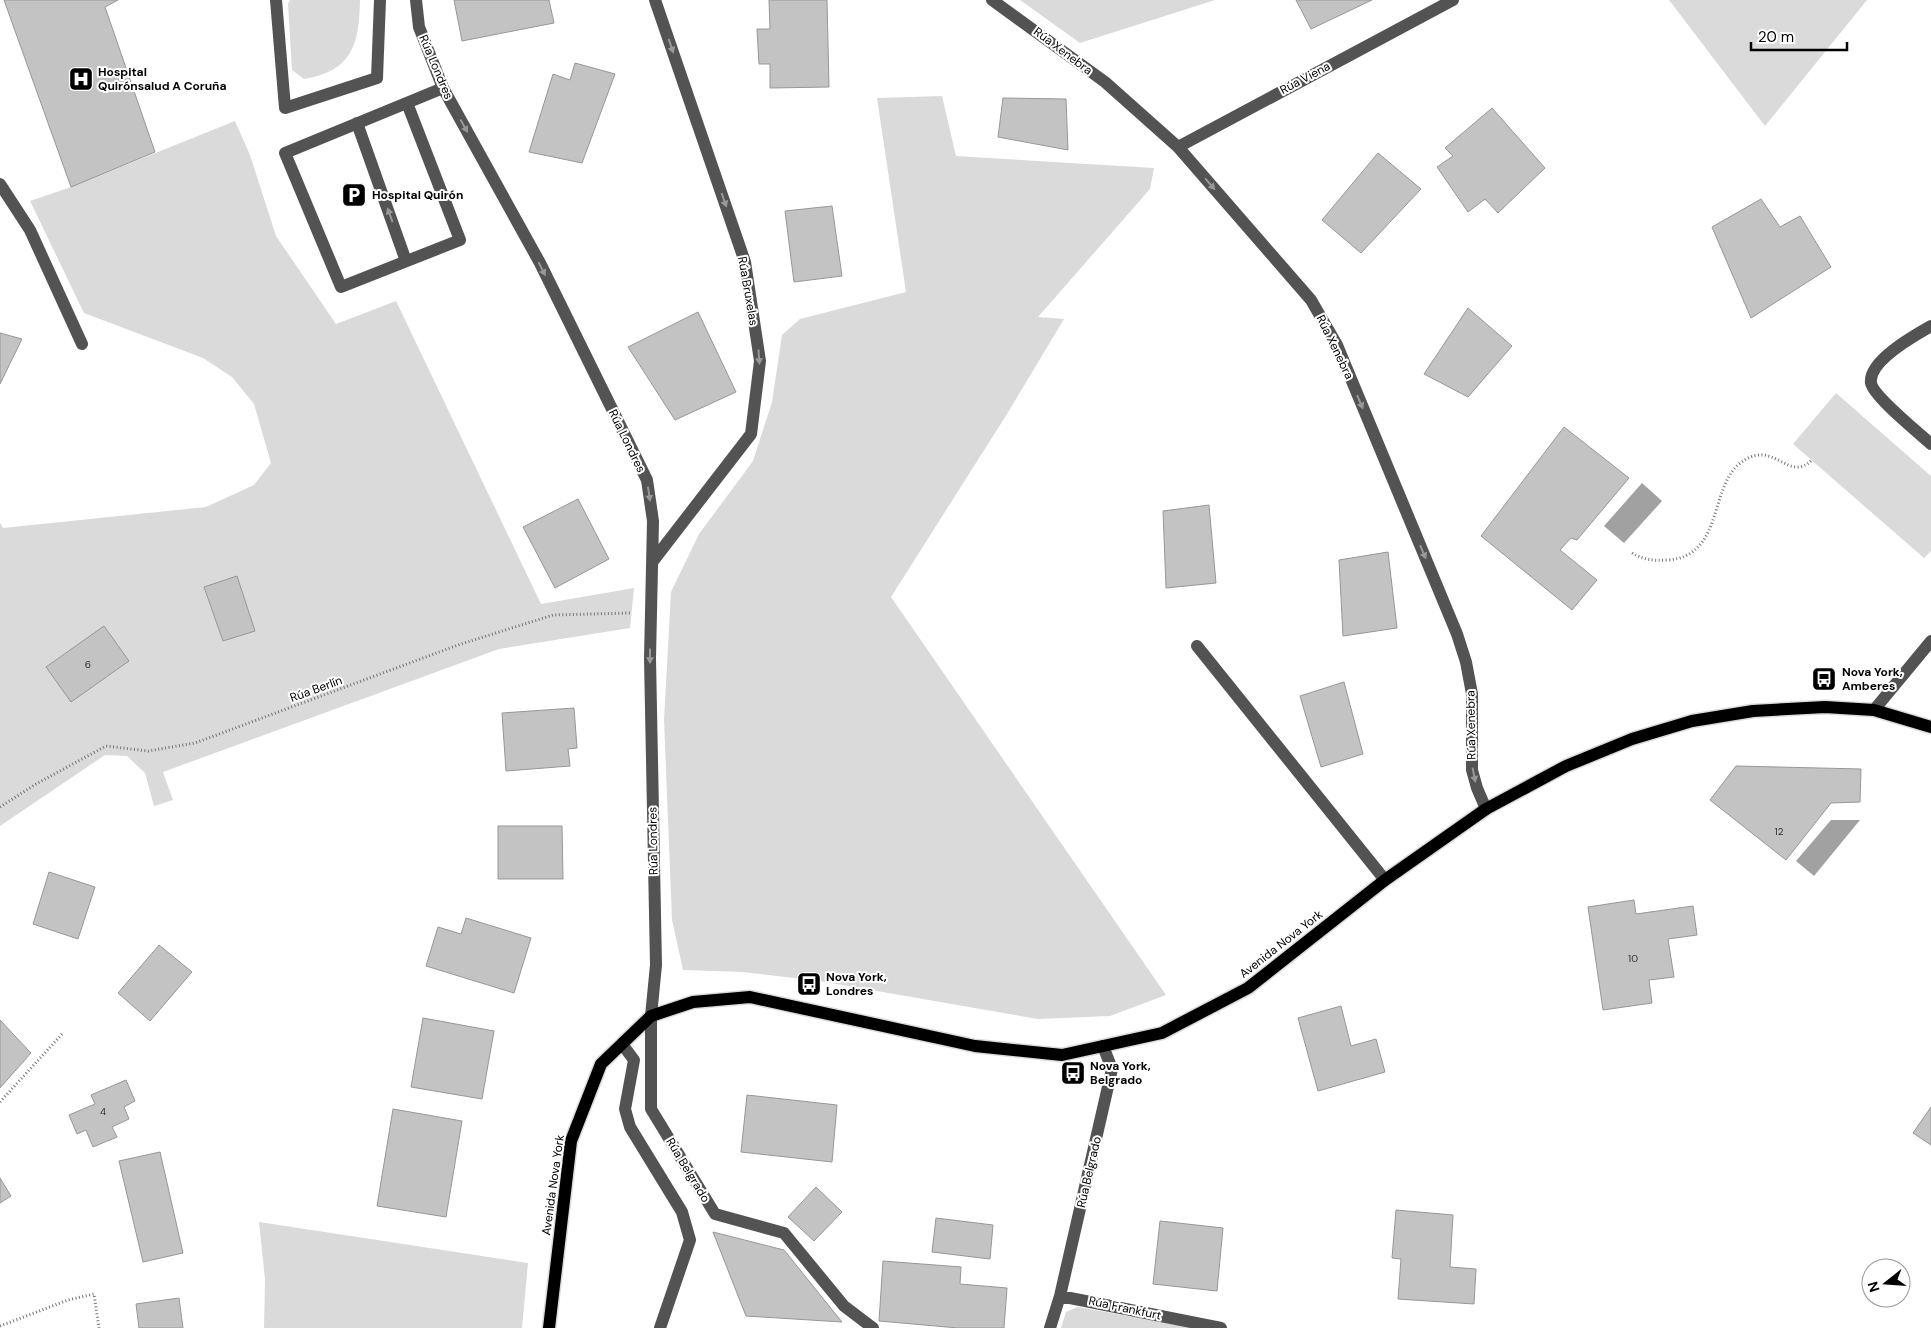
<svg xmlns="http://www.w3.org/2000/svg" width="1931" height="1328" font-family="'DM Sans',sans-serif">
	<rect width="100%" height="100%" fill="#fff"/>
	<path fill="#dadada" d="M290,0h70c-1,44 -7,71 -56,79l-12,-9 -4,-66z
		M1020,0h195l-135,43z
		M1669,0h198l-102,126z
		M942,96l14,60 198,12 -4,21 -112,128 26,2 -57,95 -116,183 275,398 -56,21 -72,3 -219,-38 -76,-9 -60,-2 -11,-50 -8,-200 7,-128 28,-58 54,-73 19,-59 10,-67 18,-16 106,-27 -29,-194z
		M235,121l15,34 26,81 60,88 60,-23 145,303 93,-16 -4,40 -131,21 -336,123 10,28 -19,6 -9,-33 -18,-17 -22,-1 -105,71v-303l3,5 203,-21 48,-22 17,-22 -17,-59 -22,-27 -29,-19 -119,-45 -54,-112 41,-14z
		M1836,393l95,83v75l-7,7 -131,-114z
		M259,1222l269,41 -6,65h-258l1,-49z
		M1078,1307l111,20 1,1h-129l5,-16z"/>
	<path fill="#a1a1a1" d="M1642,483l20,18 -38,42 -20,-17z
		M1831,820h29l-46,56 -18,-15z"/>
	<path fill="#c3c3c3" stroke="#979797" d="M4,0h114l-13,7 50,145 -84,35z
		M454,0h95l5,23 -92,18z
		M769,0h58l2,87 -59,1v-24h-11l-2,-35h13z
		M1296,0h76l-61,29z
		M575,63l40,11 -33,89 -53,-11 24,-78 17,6z
		M1003,98l63,1 2,51 -70,-13z
		M1492,108l53,60 -47,45 -13,-14 -17,13 -31,-45 16,-11 -8,-8z
		M1378,153l43,36 -60,64 -39,-33z
		M1761,199l19,28 20,-11 31,51 -80,51 -39,-91z
		M832,206l10,70 -48,6 -9,-71z
		M1468,308l44,38 -44,51 -44,-23z
		M698,312l38,80 -61,28 -47,-73z
		M0,333l22,6 -22,45z
		M1564,427l65,51 -52,62 -6,-2 -11,12 37,30 -25,30 -91,-74z
		M578,499l31,60 -54,29 -32,-61z
		M1209,505l7,78 -50,5 -3,-77z
		M1388,552l9,76 -54,8 -4,-76z
		M237,576l18,55 -32,10 -19,-54z
		M104,626l25,35 -58,41 -25,-35z
		M1344,682l19,72 -42,13 -21,-71z
		M574,708l3,40 -9,1 2,17 -64,5 -4,-58z
		M1736,766l125,3 -1,33 -29,1 -45,57 -76,-60z
		M498,826h64l1,53h-65z
		M49,872l46,15 -17,52 -45,-15z
		M1634,900l2,14 57,-8 4,29 -29,4 6,38 -25,3 3,23 -49,7 -15,-103z
		M466,918l65,20 -17,55 -88,-27 12,-39 23,7z
		M159,945l33,27 -42,49 -32,-28z
		M1341,1006l10,40 25,-7 9,33 -67,19 -20,-73z
		M423,1018l71,13 -12,68 -71,-12z
		M0,1020l31,33 -31,35z
		M126,1080l9,21 -11,6 5,12 -17,8 5,10 -24,10 -7,-17 -9,4 -8,-19 26,-11 -4,-9z
		M747,1095l90,10 -5,57 -91,-10z
		M1931,1107v38l-18,-12z
		M393,1109l69,12 -16,96 -69,-11z
		M160,1152l23,101 -40,9 -24,-101z
		M0,1178l11,18 -11,7z
		M816,1187l26,25 -28,29 -26,-24z
		M1396,1210l57,5 -3,52 26,2 -2,35 -76,-5 3,-40 -9,-1z
		M936,1218l57,7 -3,34 -58,-7z
		M1160,1221l63,7 -6,63 -64,-7z
		M713,1232l71,18 58,72 -96,-6z
		M883,1261l78,6 -1,17 47,4 -3,40h-46l-79,-7z
		M179,1298l4,30h-44l-3,-24z"/>
	<g fill="none" stroke-linecap="round" stroke-linejoin="round">
		<defs>
			<path id="major" d="M549,1328l22,-187 30,-77 50,-48 42,-14 57,-5 225,49 87,9 41,-9 59,-13 86,-45 137,-108 101,-71 80,-43 66,-27 60,-18 61,-10 72,-4 49,3 57,17"/>
		</defs>
		<use href="#major" stroke="#dbdbdb" stroke-width="15"/>
		<path stroke="#757575" stroke-width="3" stroke-dasharray="1 2.5" stroke-linecap="butt" d="M1632,553c12,7 22,8 36,7 55,-4 41,-70 71,-96 35,-28 48,20 73,-4
			M0,807l36,-23 70,-38 42,5 47,-8 263,-98 95,-30 77,-2
			M0,1102l63,-69
			M0,1326l68,-26 26,-6 5,34"/>
		<path stroke="#535353" stroke-width="12" d="M276,0l9,108 92,-30 3,-78
			M416,0l3,27 24,61 97,175 107,217 6,41 -3,137 6,307 -5,51v93l64,105 69,19 60,73 29,22
			M992,0l113,82 73,65 133,153 26,45 120,289 9,28 6,32v76l5,18 9,21
			M407,103l53,137 -119,47 -56,-134 158,-65
			M357,123l49,138
			M1178,147l275,-147
			M0,184l30,46 52,114
			M1931,326c-16,9 -63,35 -60,57 2,13 48,50 60,61
			M653,561l98,-127 9,-73 -15,-99 -90,-262
			M1197,646l188,234
			M1874,710l57,-69
			M622,1044l12,16 -9,49 5,18 52,85 8,28 -30,88
			M1060,1296l161,32
			M1050,1328l10,-32 52,-227 -9,-23"/>
		<use href="#major" stroke="#000" stroke-width="12"/>
	</g>
	<defs><path id="oneway-solid" d="M-6-.8H1V-3.2L6.5 0L1 3.2V.8H-6Z" transform="scale(1.25)"/></defs>
	<g fill="#989898">
		<use href="#oneway-solid" transform="translate(671 46) rotate(71)"/>
		<use href="#oneway-solid" transform="translate(464 126) rotate(61)"/>
		<use href="#oneway-solid" transform="translate(1210 184) rotate(49)"/>
		<use href="#oneway-solid" transform="translate(724 200) rotate(71)"/>
		<use href="#oneway-solid" transform="translate(390 215) rotate(-110)"/>
		<use href="#oneway-solid" transform="translate(542 269) rotate(63)"/>
		<use href="#oneway-solid" transform="translate(759 357) rotate(86)"/>
		<use href="#oneway-solid" transform="translate(1360 402) rotate(67)"/>
		<use href="#oneway-solid" transform="translate(649 494) rotate(82)"/>
		<use href="#oneway-solid" transform="translate(1423 552) rotate(67)"/>
		<use href="#oneway-solid" transform="translate(650 656) rotate(90)"/>
		<use href="#oneway-solid" transform="translate(1474 775) rotate(79)"/>
	</g>
	<defs>
		<symbol id="hospital-square" viewBox="-11 -11 22 22"><rect x="-9" y="-9" width="18" height="18" rx="4" fill="#000" stroke="#fff"/><path d="M-5-5h3v3.5h4V-5h3V5h-3V1.5h-4V5h-3Z" fill="#fff"/></symbol>
		<symbol id="parking-square" viewBox="-11 -11 22 22"><rect x="-9" y="-9" width="18" height="18" rx="4" fill="#000" stroke="#fff"/><path d="M-3.5-5.5H1a3.5 3.5 0 0 1 0 7H-1V5.5H-3.5ZM-1-3.4V-.6H.8a1.4 1.4 0 0 0 0-2.8Z" fill="#fff"/></symbol>
		<symbol id="bus-square" viewBox="-11 -11 22 22"><rect x="-9" y="-9" width="18" height="18" rx="4" fill="#000" stroke="#fff"/><path d="M-5-6H5V4H4V6H2V4H-2V6H-4V4H-5ZM-3.5-4V0h7V-4ZM-3.5 1.2v1.5H-2V1.2ZM2 1.2v1.5H3.5V1.2Z" fill="#fff"/></symbol>
	</defs>
	<g fill-rule="evenodd">
		<use href="#hospital-square" x="67" y="65" width="28" height="28"/>
		<use href="#parking-square" x="340" y="181" width="28" height="28"/>
		<use href="#bus-square" x="1810" y="665" width="28" height="28"/>
		<use href="#bus-square" x="795" y="970" width="28" height="28"/>
		<use href="#bus-square" x="1059" y="1059" width="28" height="28"/>
	</g>
	<g text-anchor="middle" stroke-width="4" stroke-linejoin="round" paint-order="stroke">
		<g font-size="10" fill="#313131">
			<text x="88" y="668">6</text>
			<text x="1779" y="835">12</text>
			<text x="1633" y="962">10</text>
			<text x="103" y="1115">4</text>
		</g>
		<g font-size="12" fill="#000" stroke="#fff">
			<text transform="translate(1063 51) rotate(37)" y="4">Rúa Xenebra</text>
			<text transform="translate(436 67) rotate(67)" y="4">Rúa Londres</text>
			<text transform="translate(1305 78) rotate(-28)" y="4">Rúa Viena</text>
			<text transform="translate(748 291) rotate(80)" y="4">Rúa Bruxelas</text>
			<text transform="translate(1335 347) rotate(64)" y="4">Rúa Xenebra</text>
			<text transform="translate(627 441) rotate(64)" y="4">Rúa Londres</text>
			<text transform="translate(316 689) rotate(-20)" y="4">Rúa Berlín</text>
			<text transform="translate(1471 725) rotate(-91)" y="4">Rúa Xenebra</text>
			<text transform="translate(653 841) rotate(-91)" y="4">Rúa Londres</text>
			<text transform="translate(1281 944) rotate(-38)" y="4">Avenida Nova York</text>
			<text transform="translate(688 1170) rotate(59)" y="4">Rúa Belgrado</text>
			<text transform="translate(1089 1172) rotate(-77)" y="4">Rúa Belgrado</text>
			<text transform="translate(553 1185) rotate(-82)" y="4">Avenida Nova York</text>
			<text transform="translate(1125 1308) rotate(12)" y="4">Rúa Frankfurt</text>
		</g>
		<g font-size="12" font-weight="bold" fill="#000" stroke="#fff" text-anchor="start">
			<text x="98" y="76">Hospital<tspan x="98" dy="14">Quirónsalud A Coruña</tspan></text>
			<text x="372" y="199">Hospital Quirón</text>
			<text x="1842" y="676">Nova York,<tspan x="1842" dy="14">Amberes</tspan></text>
			<text x="826" y="981">Nova York,<tspan x="826" dy="14">Londres</tspan></text>
			<text x="1090" y="1070">Nova York,<tspan x="1090" dy="14">Belgrado</tspan></text>
		</g>
	</g>
	<g transform="translate(1886 1283) rotate(253)"><circle r="24" fill="#ffffff" stroke="#999999"/>
	<path d="M0-4L9 19L0 12L-9 19Z" fill="#000000"/>
	<text y="-8" font-size="14" font-weight="bold" text-anchor="middle" fill="#000000">N</text>
	</g>
	<path d="M1751 42v8h96v-8" fill="none" stroke="#000000" stroke-width="2.5"/>
	<text x="1758" y="42" font-size="15" fill="#000000" stroke="#ffffff" stroke-width="4" paint-order="stroke">20 m</text>
</svg>
